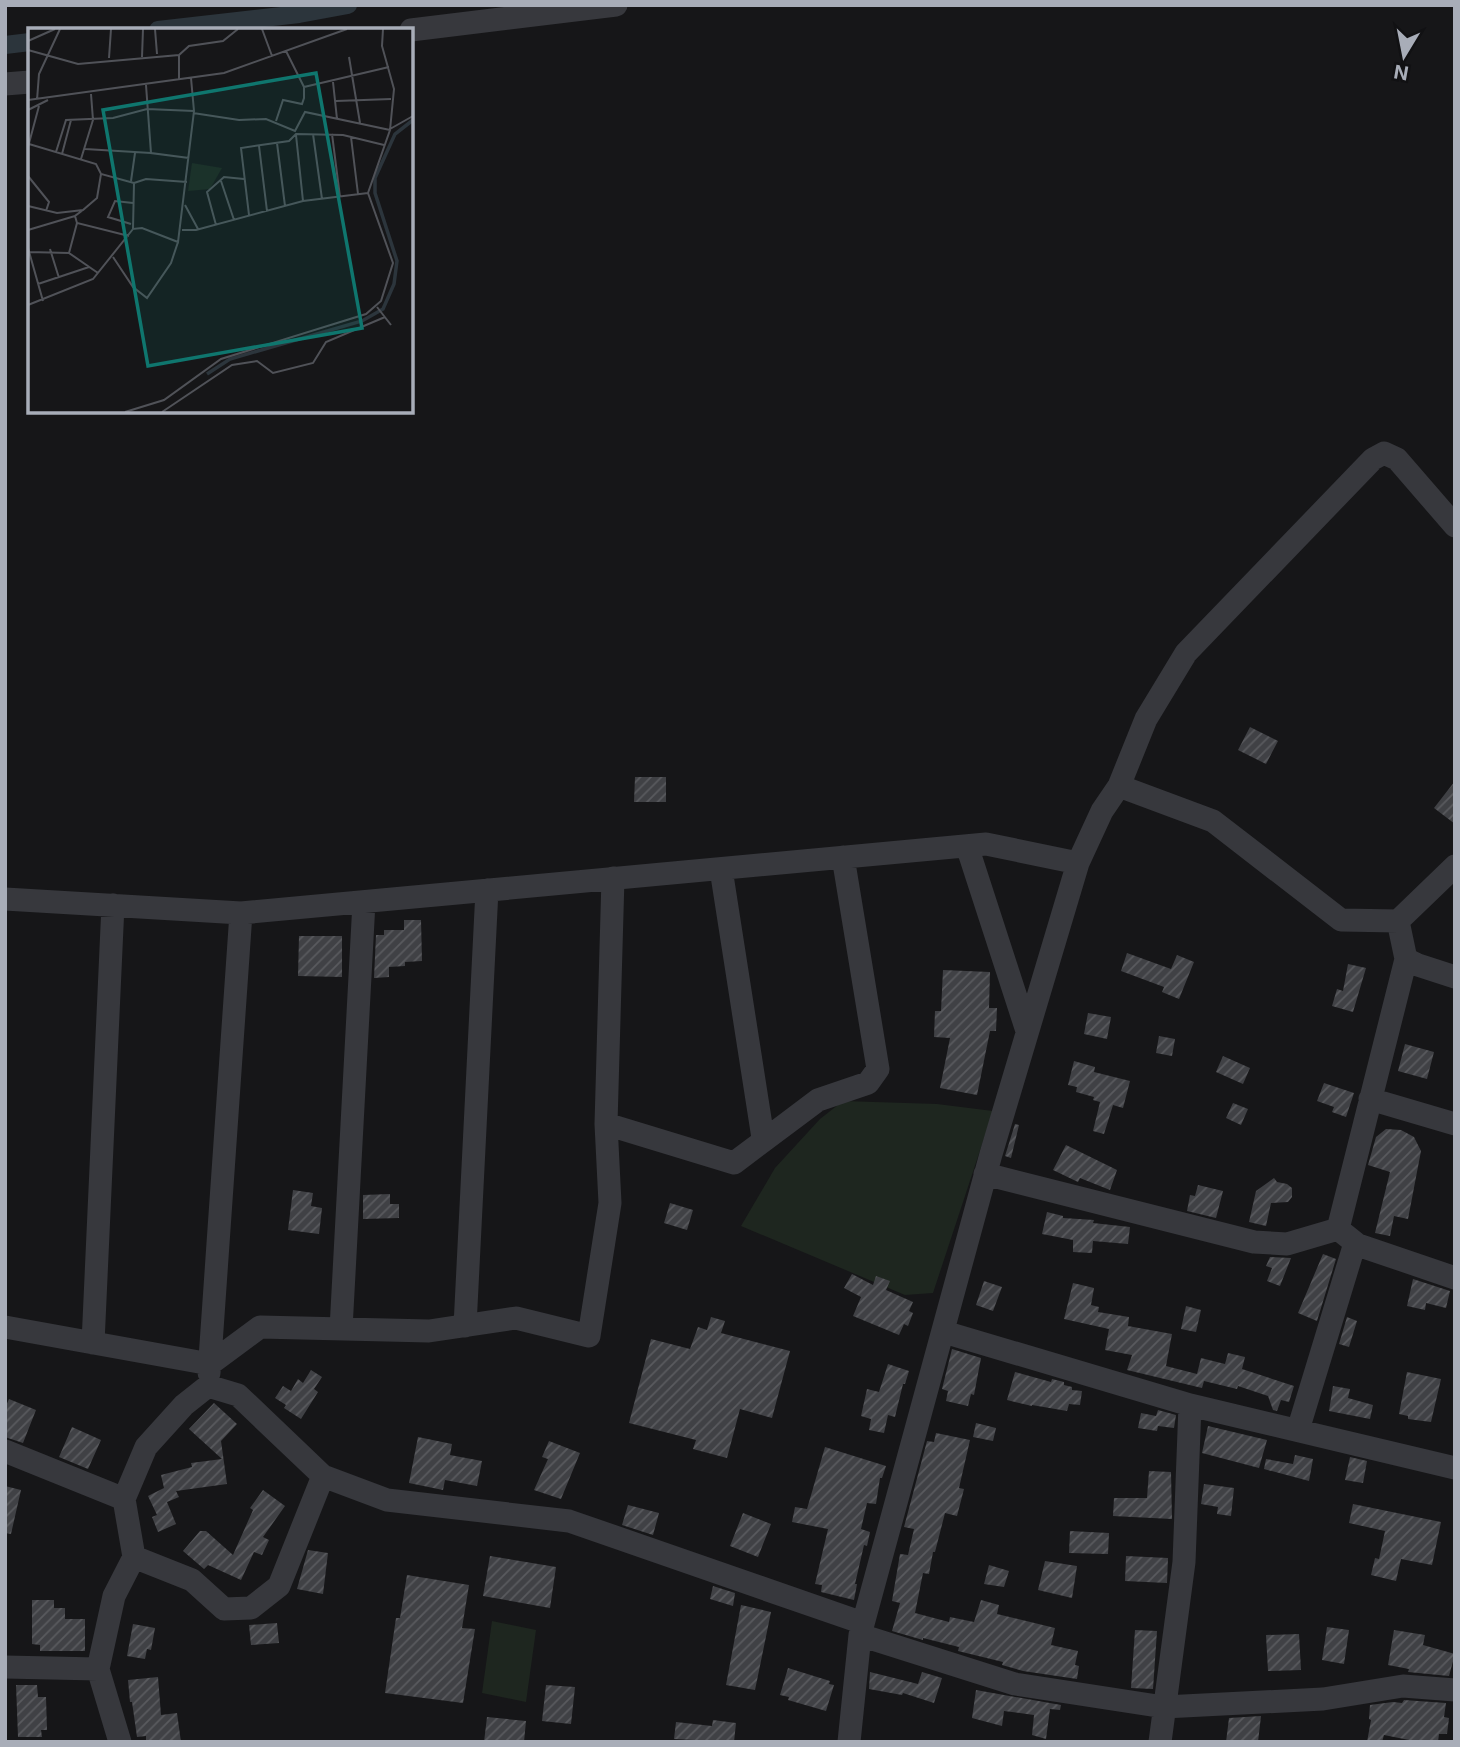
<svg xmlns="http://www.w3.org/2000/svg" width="1460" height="1747" font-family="Inter,sans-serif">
	<defs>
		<pattern id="building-hatch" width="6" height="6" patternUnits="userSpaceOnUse" patternTransform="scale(1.75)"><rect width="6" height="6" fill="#404145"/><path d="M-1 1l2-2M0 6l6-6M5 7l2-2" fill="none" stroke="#595a5e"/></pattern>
	</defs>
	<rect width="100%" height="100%" fill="#161618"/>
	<path fill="#1e261f" d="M843,1101l94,3 56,7 -60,182 -28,2 -164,-69 34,-58 45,-49z
		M492,1621l44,9 -10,72 -44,-9z"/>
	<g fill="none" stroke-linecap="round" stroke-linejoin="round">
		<path stroke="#2c353c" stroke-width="18" d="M158,30l141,-16 49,-9
			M5,45l25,-3"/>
	</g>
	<path fill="url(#building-hatch)" d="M1250,727l28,14 -12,23 -28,-14z
		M635,777h31v25h-32z
		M1455,781v43l-21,-16z
		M404,920h17l1,41 -17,1v4l-16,1v10l-15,1 2,-43h8v-5h20z
		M299,936h43v41l-44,-1z
		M1127,953l44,16 6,-14 17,7 -15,37 -17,-7 2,-5 -43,-16z
		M1348,964l18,4 -13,44 -21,-6 5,-17 6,2z
		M943,970l47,2 -1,36h8l-1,23h-6l-13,64 -37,-7 10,-50 -16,-1 1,-26h6z
		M1088,1013l23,4 -4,22 -23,-5z
		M1159,1036l16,3 -3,17 -16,-3z
		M1405,1044l29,8 -7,27 -29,-8z
		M1223,1056l27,12 -7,16 -27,-12z
		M1074,1061l21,6 -1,5 36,9 -7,27 -10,-3 -9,29 -11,-3 7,-29 -7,-2 1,-3 -18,-5 1,-5 -9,-2z
		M1324,1083l30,10 -8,24 -14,-5 2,-5 -17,-6z
		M1233,1103l15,6 -7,16 -15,-7z
		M1015,1124l4,1 -8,33 -6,-2z
		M1386,1129l15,1 13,7 7,14 -13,68 -14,-3 -4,20 -15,-3 15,-61 -22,-7 8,-28z
		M1066,1145l51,25 -7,20 -30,-12 -2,4 -25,-12z
		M1274,1178l3,4 10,2 5,4v9l-4,5 -17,1 -5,23 -17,-4 7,-31z
		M1198,1185l25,6 -7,27 -29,-7 3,-16 5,1z
		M293,1190l20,3 -2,13 11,2 -3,26 -31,-4z
		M390,1194v10h9v14l-36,1v-24z
		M670,1203l23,7 -6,20 -23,-7z
		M1047,1212l16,4v2l31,2 -1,3 37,4 -2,17 -35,-3 -1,12 -19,-1v-12l-31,-6z
		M1323,1254l13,5 -19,62 -19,-8z
		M1270,1257l21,1 -11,28 -13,-5 5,-13 -6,-2z
		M852,1274l21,11 3,-9 14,5 -4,9 27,12 -4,9 4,2 -5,13 -4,-2 -5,11 -46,-19 8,-19 -17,-9z
		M1413,1279l37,12 -4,17 -20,-5 -1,7 -18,-4z
		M984,1281l18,6 -9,24 -17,-6z
		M1073,1283l21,5 -3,17 8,2 -1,5 31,5 -1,9 44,8 -6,32 31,8 4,-16 24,6 3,-11 17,4 -3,12 52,17 -5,16 -8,-2 -4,11 -4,-1 -5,-14 -30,-10 -1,3 -33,-8 -2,7 -75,-18 5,-15 -27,-5 4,-21 -45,-10z
		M1186,1306l15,4 -5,22 -15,-3z
		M711,1317l14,4 -4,12 69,18 -18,67 -32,-9 -13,49 -34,-9 3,-9 -67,-17 22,-84 39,10 8,-22 9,3z
		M1347,1317l10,4 -8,26 -10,-3z
		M952,1349l29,9 -7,37 -3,-1 -3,12 -22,-5 2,-10 -6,-2z
		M888,1364l21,7 -4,13h-2l-8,33 -7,-2 -4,18 -15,-3 2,-11 -10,-3 6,-27 12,3z
		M311,1370l11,7 -8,12 4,3 -17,27 -17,-11 2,-3 -11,-7 8,-12 8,5 7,-12 5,4z
		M1015,1372l36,10 1,-3 12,3v3l8,2v3l10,1 -2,14 -11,-1 -2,7 -35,-6v1l-25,-6z
		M1407,1372l34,7 -10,43 -23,-3v-3l-9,-2z
		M1333,1386l17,3 -2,9 25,7 -3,14 -41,-8z
		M9,1399l27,11 -13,33 -18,-6v-29z
		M214,1403l23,21 -16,17 6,43 -51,7 3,6 -12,5 9,22 -18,8 -6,-15 5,-2 -9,-19 16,-8 -3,-13 31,-8 -1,-4 31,-4 -33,-30z
		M1158,1410l18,5 -2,13 -16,-2 -1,5 -19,-3 3,-15 15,3z
		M976,1423l20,5 -3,13 -20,-4z
		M1208,1426l59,14 -8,28 -57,-15z
		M72,1427l29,13 -13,29 -29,-12z
		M936,1433l34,7 -11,48 5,1 -7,27 -12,-3 -10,39h-2l-4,22 -6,-1 -8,40 34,9 1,-5 24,5 7,-22 18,5 -2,9 58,14 -4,17 27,6 -3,14 4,1 -2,13 -54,-8 -21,-6 1,-3 -45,-11 1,-4 -36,-9v2l-31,-9 8,-28 -8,-2 8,-47 8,1 6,-26 -10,-2 23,-86 7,1z
		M418,1437l34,7 -2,11 32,6 -5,25 -32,-6 -2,10 -34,-7z
		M549,1441l31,12 -19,46 -27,-9 14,-31 -6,-2z
		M825,1447l61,19 -4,12h-2l-4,26 -9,-1 -6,26 9,3 -3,14 -3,-1 -9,39h2l-3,16 -33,-8 1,-7 -7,-1 13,-55 -36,-7 3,-15 12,2z
		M1295,1455l18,4 -4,22 -45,-12 2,-10 27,5z
		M1350,1457l17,4 -4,22 -18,-3z
		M1149,1471l22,1 1,47 -59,-3 1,-18h33z
		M1204,1484l30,4 -3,28 -14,-2 1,-7 -17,-3z
		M5,1486l16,4 -10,44 -6,-1z
		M263,1490l22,16 -22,31 6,3 -7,15 -8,-3 -13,28 -33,-15 -4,4 -21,-18 17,-20h6l27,24 20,-45 -3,-2z
		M1353,1504l88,18 -9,43 -31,-6 -5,22 -25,-6 4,-17 4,1 6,-28 -36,-8z
		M628,1505l31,8 -6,22 -31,-10z
		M743,1513l28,11 -13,33 -28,-11z
		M1070,1531l39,2 -1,21 -39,-1z
		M308,1550l20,3 -5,41 -26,-5z
		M490,1556l66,11 -6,41 -67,-12z
		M1126,1556l42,2 -1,25 -42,-2z
		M1045,1561l32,5 -5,32 -34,-8z
		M989,1565l20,6 -5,16 -20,-3z
		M407,1575l62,10 -7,43 13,1 -12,74 -78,-10 11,-75h4z
		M713,1586l22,7 -2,13 -23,-7z
		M32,1600h22v8h11v11h20v32h-45v-6l-8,-1z
		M741,1605l30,7 -16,78 -29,-5z
		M277,1623l2,20 -28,2 -2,-20z
		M133,1624l22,4 -4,22 -4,-1 -2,10 -18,-3z
		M1327,1627l22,3 -5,34 -22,-4z
		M1135,1630l22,1 -4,58 -22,-1z
		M1394,1630l31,5 -2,10 32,9 -6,22 -41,-4 1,-3 -21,-4z
		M1299,1634l2,36 -33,1 -2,-36z
		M788,1668l42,13 -1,3 5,1 -8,26 -38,-11 1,-3 -9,-2z
		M870,1672l48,12 4,-12 20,6 -8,25 -31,-10 -1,2 -33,-6z
		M158,1677l3,38 16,-2 4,29h-35v-6l-9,1 -5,-35h-2l-2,-22z
		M16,1685h21l1,12h8l1,33h-6l1,7h-24z
		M546,1685l29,2 -4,37 -29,-3z
		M976,1690l85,15 -1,5 -10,-1 -4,30 -14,-4 2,-20 -30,-4 -2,15 -30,-8z
		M1404,1700l42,3 -2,14 5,1 -2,16h-8l-1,8h-19l-35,-7 -2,7h-15l4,-22 -2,-1 1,-14 23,-3 9,1z
		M1261,1716l-3,26h-32l3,-24z
		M487,1717l39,4 -2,21h-40z
		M713,1720l23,3 -2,19 -60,-3 2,-17 36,4z"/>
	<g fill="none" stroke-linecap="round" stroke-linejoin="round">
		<path stroke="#37383d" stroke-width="23" d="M411,30l205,-25
			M5,84l25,-2
			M1119,786l27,-67 40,-66 187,-194 11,-6 13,6 58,67
			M967,846l60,185
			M721,869l42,269
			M5,899l236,14 745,-69 92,19
			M1398,921l57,-55
			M1406,959l12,6 37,12
			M1370,1099l85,25
			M606,1124l128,39 84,-63 50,-17 10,-14 -35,-212
			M985,1174l269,68 33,2 51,-15
			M465,1326l22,-436
			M5,1327l205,37 50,-37 169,4 87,-13 73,18 21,-133 -4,-79 7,-246
			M341,1329l23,-427
			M944,1332l246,73 -6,157 -24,180
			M93,1343l20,-438
			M209,1373l32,-460
			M1190,1405l265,63
			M1298,1430l57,-187
			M5,1451l119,48 22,-52 38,-42 24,-19 30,9 85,81 64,24 182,21 294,102
			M124,1499l10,58
			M860,1635l155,49 149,23 159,-8 80,-13 52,4
			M5,1667l93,2
			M120,1742l-22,-73 16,-73 20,-39 58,23 32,29 27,-1 28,-22 44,-110
			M849,1742l11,-107 131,-481 87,-291 24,-52 17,-25 94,35 128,99 57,1 8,38 -68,270 20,16 97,33"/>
	</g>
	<g transform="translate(28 28)">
		<rect width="385" height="385" fill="#161618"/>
		<path d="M164,135l30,5 -12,21 -22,2z" fill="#1e261f"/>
		<path fill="none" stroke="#2c353c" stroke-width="3.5" d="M179,346l23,-15 132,-38 21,-12 11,-25 3,-23 -22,-68v-15l20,-44 18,-14"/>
		<path fill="none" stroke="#505258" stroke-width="2" d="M127,1l2,25M234,1l10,27M0,13l27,-12M0,22l50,14 101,-9 10,-9 34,-5 15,-12M151,27v25M114,29l1,-28M321,29l11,66M81,30l2,-29M305,54l4,37M118,57l5,68 38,5M276,59l85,-20M0,72l196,-27 123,-44M9,72l2,-26 21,-45M308,73l55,-2M0,82l20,-10M165,85l46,7 27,-1 29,12 10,-19 85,18M248,93l7,-21 19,4 2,-6v-11l-18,-36M362,101l23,-13M285,106l9,65M304,106l8,63M268,107l7,66M323,109l7,57M249,115l8,63M1,116l67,20 5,10 33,9 -1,46 9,-1 36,14 16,-131 -3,-33M231,118l8,65M0,119l11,-41M57,121l66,4M28,124l10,-32 47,-2 34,-9 47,2M34,126l9,-34M53,131l12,-39 -2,-26M0,148l21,26 -3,9M103,153l4,-28M193,153l13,39M106,155l12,-4 41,3M157,177l13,24M0,178l29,7 26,-3 14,-12 4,-24M55,182l-8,6 2,7 52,13M221,187l-8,-67 48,-7 7,-7 47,1 41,10M49,195l-8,30 29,20M103,196l-23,-7 7,-16 18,2M188,197l-9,-33 17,-15 20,2M0,202l47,-14M154,202h14l107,-29 65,-8M0,220l15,53M22,221l9,29M1,224l40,1M85,229l20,30 14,11 24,-35 7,-21M10,256l51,-17M0,277l65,-26 40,-50M349,279l14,18M97,384l39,-12 57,-41 145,-45 15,-13 12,-38 -25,-70 22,-63 4,-41 -12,-43 1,-17M134,384l70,-47 25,-4 16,12 40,-10 13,-21 59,-25"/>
		<path fill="#0f766e" fill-opacity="0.15" stroke="#0f766e" stroke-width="3.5" d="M288,45l46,255 -214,38 -45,-256z"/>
		<rect width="385" height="385" fill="none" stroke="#a8adb8" stroke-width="3.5"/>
	</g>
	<rect width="1460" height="1747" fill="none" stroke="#a8adb8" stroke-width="14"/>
	<g transform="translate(1404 56) rotate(190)" stroke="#111113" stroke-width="5" paint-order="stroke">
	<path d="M0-5L12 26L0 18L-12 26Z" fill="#a8adb8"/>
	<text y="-10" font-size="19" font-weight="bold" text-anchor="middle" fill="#a8adb8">N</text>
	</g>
</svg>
